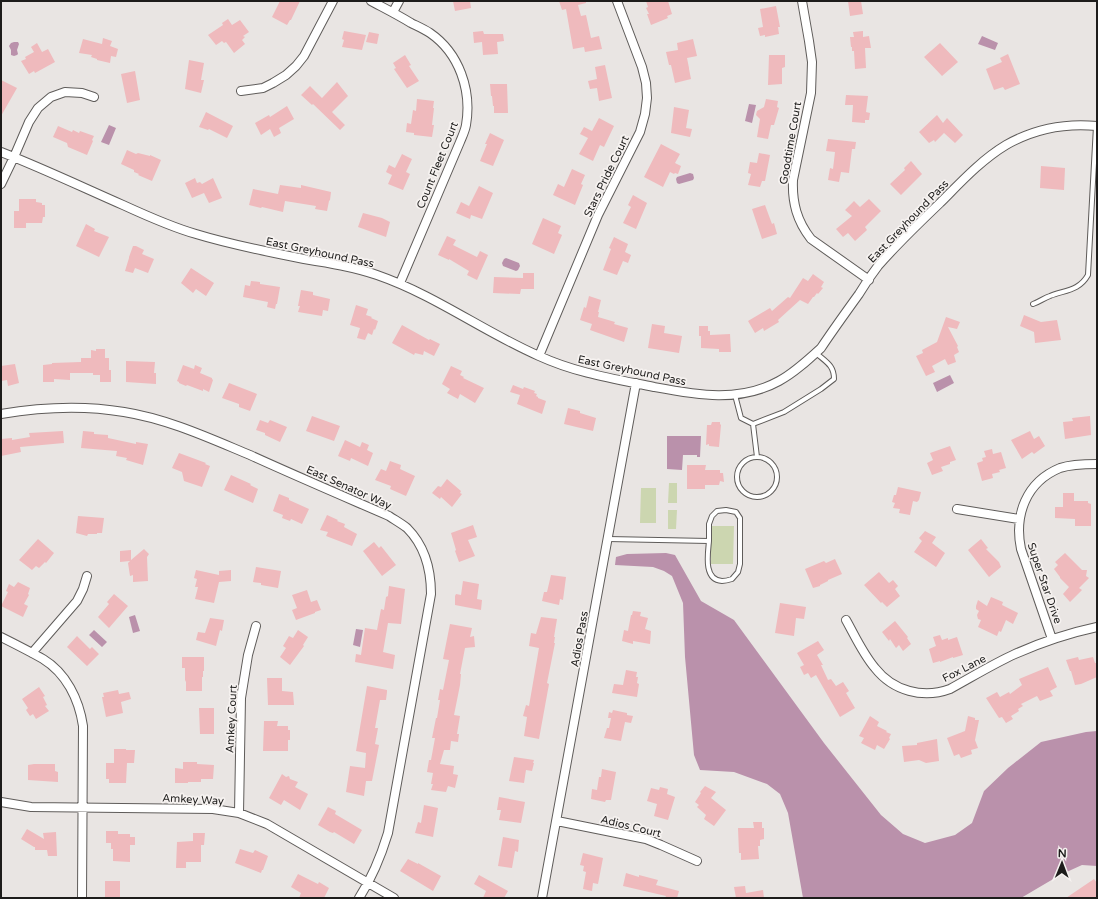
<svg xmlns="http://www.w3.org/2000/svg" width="1098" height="899" font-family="'Varela Round',sans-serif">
	<rect width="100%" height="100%" fill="#e9e5e3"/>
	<path fill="#ccd6b0" d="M669,483h8v20h-9z
		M641,488h15v35h-16z
		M668,510h9l-1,19h-8z
		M711,526h23l-1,38h-22z"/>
	<path fill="#ba91ab" d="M982,36l16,7 -3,7 -17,-6z
		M14,42h4l1,2 -2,6 1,4 -1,1 -3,1 -3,-1v-5l-2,-4 2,-3z
		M749,104l7,1 -4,18 -7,-2z
		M109,125l7,3 -7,17 -8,-3z
		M690,173l3,1 1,4 -1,2 -14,4 -2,-1 -1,-4 1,-2z
		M506,258l13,5 1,3 -2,4 -2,1 -13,-5 -1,-3 2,-4z
		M950,375l4,8 -17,9 -4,-9z
		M667,436h34l-1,21h-3v-2h-14l-1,15 -15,-1z
		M666,553l9,2 26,46 33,19 90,123 57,72 22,19 22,9 30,-8 17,-12 12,-32 24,-23 33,-26 45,-10 11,-1v135l-15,-1 -22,10 -39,23h-218l-15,-85 -8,-19 -13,-10 -33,-12 -34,-2 -6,-15 -9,-98 -2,-54 -11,-27 -8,-5 -11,-4 -38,-2 1,-8 11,-3z
		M135,615l5,16 -7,2 -4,-16z
		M356,629l7,1 -3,17 -7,-2z
		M94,630l13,12 -5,5 -13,-12z"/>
	<path fill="#efbabd" d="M280,1h20l-9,19h-1l-3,5 -15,-8z
		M453,1h17l1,7 -16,3z
		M559,1h27v2l-8,2 3,11 5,-1 5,23 8,-2 3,13 -17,3 -1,-5 -11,2 -7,-40 -4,1z
		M646,1h22l4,13 -5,2 1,2 -17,7 -4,-11h2l-3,-6 2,-1z
		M848,1h13l2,13 -13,2z
		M776,6l4,21h-2l1,7 -14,3v-2l-5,1 -2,-8 5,-1 -3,-18z
		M228,19l4,6 8,-5 9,12 -6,4 2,1 -3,3 3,4 -11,9 -8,-11 -2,1 -2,-2 -6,4 -8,-10 15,-10 -1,-2z
		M344,31l22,4 -4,15 -20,-3 2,-7 -2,-1z
		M483,31l1,3h19l1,7 -7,1 1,12 -15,1 -1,-13 -8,1 -1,-11z
		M863,31v6l6,-1 2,12h-6l1,20 -11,1 -1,-18h-2v-4h-1l-1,-10h4l-1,-5z
		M369,32l10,2 -2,10 -11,-2z
		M103,38l9,3 -2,5 8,3 -2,8 -5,-1 -1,7 -13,-3v-1l-6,-2 1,-2 -13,-2 4,-14 19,5z
		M693,39l4,17 -10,2 2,10v1l2,10 -16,4 -4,-18h-2l-3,-13 12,-2 -1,-7z
		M37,43l5,9 6,-3 7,13 -20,11 -1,-2 -5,3 -8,-13 5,-2 -1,-2 9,-5 -3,-5z
		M940,43l18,19 -16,14 -18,-19z
		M1008,54l12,30 -15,6 -2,-3 -9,3 -8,-21 16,-7 -2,-4z
		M405,55l6,10 -2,1 10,15 -12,7 -13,-19 2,-1 -3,-5z
		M769,55h16v12l-3,1v16l-14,1z
		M189,60l15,3 -3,17h3l-3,13 -16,-4z
		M605,65l7,33 -13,3 -2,-13 -7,1 -2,-8 9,-2 -2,-12z
		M135,71l5,29 -13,3 -6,-29z
		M1,80l16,8 -16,28z
		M337,82l11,14 -16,16 13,13 -5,5 -27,-26 -1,1 -11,-10 9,-9 12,12z
		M490,84h17l1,29h-14v-7h-1l-1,-10h-1z
		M846,95l22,1 -2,16 4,1 -1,7h-4v3l-13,-1 1,-17h-8z
		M417,99l17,2 -1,7h1l-2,17h2l-2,12 -18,-2v-2l-8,-1 1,-9 4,1 2,-14 3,1z
		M766,99l12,2 -1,6 2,1 -5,17h-3l-3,14 -11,-2 3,-18 -4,-4 1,-4 7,-4z
		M287,106l7,13 -15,9 2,5 -7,4 -4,-8 -9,6 -6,-12 14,-8 1,2z
		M674,107l15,3 -3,18 6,1 -2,8 -19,-4z
		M206,112l27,14 -6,12 -18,-9 -1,1 -9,-3z
		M937,115l6,8 4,-5 16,17 -8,8 -11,-10 -9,9 -1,-2 -5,3 -10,-11z
		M599,118l15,8 -10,21 -4,-2 -7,16 -14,-7 9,-16 -8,-4 4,-7 8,4z
		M58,126l14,6 1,-2 6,3 1,-2 14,5 -2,4 1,1 -6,14 -19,-8 -1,-4 -14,-6z
		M490,133l14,7 -11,26 -13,-5 7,-17h-2z
		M828,139l28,3 -1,7h-3l-3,24 -8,-1 -2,10 -11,-2 2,-12 3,1 2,-17 -9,-1z
		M661,144l19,10 -5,9 6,3 -3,8 -3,-1 -1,1 -4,-2 -7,15 -19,-10z
		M127,150l9,4 2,-1 12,3v-1l11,5 -9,21 -14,-6 1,-1 -5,-2v-2l-13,-6z
		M759,153l11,2 -5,26h-3l-2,6 -12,-2 3,-11 -3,-1 2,-11 7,1z
		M402,154l10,5 -6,13 4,2 -7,16 -15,-6 4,-9 -6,-3 3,-7 6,3z
		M911,161l11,13 -21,21 -11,-11 15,-14 -1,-2z
		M1041,166l24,2 -1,22 -24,-2z
		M572,169l13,6 -4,9 2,1 -8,20 -22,-10 5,-11 6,3z
		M195,178l2,5 3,-1 2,2 11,-6 9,20 -13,5 -5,-10 -12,5 -7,-15z
		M280,185l21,3v-3l30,7 -1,8 -1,1 -2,10 -12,-2 1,-3 -31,-5 -2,11 -21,-5 -1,1 -12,-3 4,-16 25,5z
		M479,186l14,7 -11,26 -11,-4 -1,4 -14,-6 5,-11 8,4z
		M633,195l14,8 -11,26 -13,-6 8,-16 -3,-2z
		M19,199h17v3l6,1v2h3v12h-2l-1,6h-16v5h-12v-17h5z
		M869,199l12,12 -16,16 2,3 -12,11 -7,-8 -5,4 -7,-8 16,-13 -7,-6 9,-9 6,6z
		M765,205l7,19 2,-1 3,11 -15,5 -10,-30z
		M363,213l19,5 8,4 -4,15 -28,-10z
		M543,218l18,8 -3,7 4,2 -8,19 -22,-10z
		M86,224l9,5 -1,2 15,6 -10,20 -23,-11z
		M447,236l9,4 -3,5 24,12 3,-6 8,4 -11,25 -10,-5 2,-4 -20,-12v1l-11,-5z
		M614,237l14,7 -3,8 6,3 -3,8 -5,-2 -6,14 -14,-5 8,-21 -2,-1z
		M133,246h3l8,4 -2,4 12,5 -6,14 -13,-5 -2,5 -8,-2 4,-13v-1z
		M191,268l23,15 -8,13 -10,-7 -3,4 -12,-10z
		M523,273h11v16h-13l-1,5 -27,-1 1,-16 29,1z
		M813,274l11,8 -3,5 2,1 -5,6 -1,-1 -3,4h-1l-5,7 -8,-4 -22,20 1,2 -15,9 -1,-3 -8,5 -7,-12 22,-13 2,3 16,-14 2,1 13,-20 5,3z
		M251,281l9,1v2l20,3 -3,17h-1l-1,5 -8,-2 1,-5 -25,-5 2,-12 5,1z
		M301,290l12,2v3l17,4 -2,12 -5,-1 -1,6 -24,-4 2,-6h-2z
		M589,296l12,4 -3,12h1l-1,5 17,5 -1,2 14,4 -4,14 -34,-12 2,-6 -12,-4 4,-13 2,1z
		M356,305l12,4 -2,6 6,2 -1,1 7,3 -3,9 -1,-1 -2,6 -4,-2 -3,7 -8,-2 3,-10 -10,-3z
		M1024,315l17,7 16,-2 4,20 -26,3 -1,-11 -14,-6z
		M946,317l14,5 -3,7 -9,-2 10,19 -1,1 2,5 -5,3 2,7 -8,3 -3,-6 -13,7 3,6 -9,4 -10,-20 7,-3 -1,-3 15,-8z
		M652,324l13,2 -1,7 18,3 -3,17 -31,-5z
		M402,325l27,15 1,-1 10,5 -6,12 -10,-5 -1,4 -8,-2 -1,2 -22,-12z
		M699,326h9v5h2v4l20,-1 1,18h-12v-3l-18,-1v-12h-2z
		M96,349h9v9h4v12h2v12h-11v-7h-7v-2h-23v7l-16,-1v3h-11v-17l9,-1v-1l29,-1v-4h10v-8l5,1z
		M126,361l29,1 -1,11h2v11l-30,-2z
		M15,364l4,19 -11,3 -1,-6 -6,1v-15z
		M183,365l11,4 1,-4 7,3 -2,5 12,5v1l1,1 -4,12 -6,-3v2l-16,-6 -1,1 -7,-3v-1l-2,-1z
		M451,366l11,5 -2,4 4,2 -1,1 21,10 -9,15 -15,-9 -2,5 -11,-6 3,-4 -8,-5z
		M229,383l28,11 -7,17 -11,-4v-3l-17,-6z
		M513,385l10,4 1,-2 11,4 -1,2 3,1 -1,2 2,1v1l8,3 -4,13 -25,-10 3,-9 -10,-3z
		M568,408l12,3v2l16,5 -3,13 -29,-7z
		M312,416l28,10 -6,15 -28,-10z
		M1090,416l1,19 -26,4 -2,-17 10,-1 -1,-3z
		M260,420l8,3 2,-3 17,7 -7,15 -15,-7v-2l-9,-3z
		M712,422h8v2l1,1 -2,22 -10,-1v-2l-3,1 1,-20h4z
		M63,431l1,12 -44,4 1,5 -20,4v-17l11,-1v2l18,-3 -1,-4z
		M83,431l11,1v2l14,1v3l28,6v-2l12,2 -5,21 -17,-5 1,-2 -11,-2 1,-5 -36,-3z
		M1030,431l4,8 5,-3 6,10 -11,8 -2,-2 -10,7 -11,-19z
		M345,440l15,7 2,-5 7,3 -2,5 6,3 -5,13 -17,-8 -1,3 -12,-5z
		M950,446l6,14 -6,2v2l-9,3 2,4 -11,4 -5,-12 6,-3 -3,-7z
		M992,449l1,5 8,-2 5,16 -7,2 1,2 -8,2 1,4 -11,3 -5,-18 6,-2 -1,-3 4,-1 -2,-6z
		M179,453l27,10 -1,1 5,2 -8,21 -18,-6 -2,-9 -10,-4z
		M390,461l11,4 -1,4 15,7 -9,20 -16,-7 1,-3 -16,-6 6,-11 5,2z
		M687,465h19l-1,5h15v3h3l1,9 -4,-1 -1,4h-14v4h-18z
		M231,475l20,9 -1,1 8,4 -5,14 -29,-13z
		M447,479l14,12 -1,2 2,1 -10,13 -11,-10 -1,2 -8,-6 6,-7 3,1z
		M898,487l23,5 -2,8 -2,2 -4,-1 -3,14 -11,-2 1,-4 -7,-1 2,-5 -3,-1 2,-7h2z
		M1063,493h11v8h14v2l3,1v22h-16v-7l-20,-1v-11h8z
		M279,494l10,4v2l20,9 -7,15 -11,-5 -1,2 -8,-3 1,-3 -10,-4z
		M327,515l11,5 -1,1 8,3 -1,3 13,7 -5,12 -26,-10 2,-4 -8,-2z
		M78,516l26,2 -2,15h-5v1h-9l-1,2 -11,-3z
		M473,525l4,12 -9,3 7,16 -16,6 -4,-11 1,-1 -5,-17z
		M925,531l11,6 -4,6 13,10 -9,14 -22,-15 8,-11 -3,-3z
		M38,539l16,14 -8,10 -1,-1 -6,6 -3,-2 -4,4 -13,-10z
		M981,539l7,9 -2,1 13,13 2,5 -12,10 -21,-27z
		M374,542l5,6 2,-2 15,19 -14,11 -19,-25z
		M144,549l5,5 -2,3 1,24 -15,1v-7l-3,1 -2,-13 2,-2 -10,1v-11l11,-1v10z
		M1065,553l17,17h5l-1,6 3,2 -10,10 3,2 -12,12 -7,-8 6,-7 -9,-9v-1l-6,-8 4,-4 -3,-3z
		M835,559l7,15 -14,6v1l-8,4v1l-7,2 -8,-19 19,-8 2,2z
		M256,567l25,4 -3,17 -17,-3v-2l-8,-1z
		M196,570l23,5v-4l12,-1v11l-12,1 -5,21 -19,-4 3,-12h-3l2,-8 -3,-1z
		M879,572l10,11 4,-3 5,6 -3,3 5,7 -13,11 -5,-5 -1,1 -17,-18z
		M551,575l15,2 -3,23 -3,-1 -1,6 -17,-4 2,-9h3z
		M463,581l16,3 -2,15 5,1 -1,10 -26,-5v-9l1,-2 5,1z
		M18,582l12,6 -2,6 1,1 -5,9 4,2 -5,11 -22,-11 7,-14 -2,-1 3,-7 5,3z
		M389,586l16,3 -4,35 -13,-1 -5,29 12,3 -2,14 -38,-7 1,-8 5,1 4,-27 12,2 4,-21 3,1 2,-13 2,-1z
		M307,590l4,12 6,-2 4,10 -6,2v1l-19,7 -4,-10 5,-2 -5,-13z
		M114,594l14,12 -19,22 -11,-11 11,-13 -2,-2z
		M991,597l12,5 -1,3 16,8 -5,11 -7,-4 -5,12 -2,-1 -2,5 -19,-9 3,-7 -3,-1 -1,-4 2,-4 -3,-2v-3l2,-6 9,6z
		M780,603l26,4 -2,12 -8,-1 -2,18 -19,-3z
		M633,611l8,1 -1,4 8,2 -3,11 6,2 -1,13 -17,-3v3l-11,-3 2,-11 4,1 3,-16h1z
		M541,617l16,2 -3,18h1l-1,6h1l-8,40 2,1 -10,55 -15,-3 3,-19 -4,-1 3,-11 3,1 10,-58 -10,-2 2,-13 5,1z
		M210,618l14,2 -2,11 -2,-1 -4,16 -20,-6 2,-8 7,1z
		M895,621l13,16 -1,1 4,6 -8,7 -4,-6 -3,3 -6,-9 -1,2 -7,-9z
		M450,624l22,4 -2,9 4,-1 1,11 -10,1 -5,26h1l-1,11 -6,30 6,1 -3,18h2l-1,8 -7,-1 -1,9h-6l-4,14 14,2 -1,8 5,1 -3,13 -7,-2 -2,6 -15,-2 2,-6h-2l2,-11 -6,-1 2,-12h2l4,-22h-3l4,-20h1l3,-18h-2l2,-11 3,1 6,-30 -6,-1z
		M298,630l10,7 -5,8 1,1 -14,19 -10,-8 6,-9 -3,-2 6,-10 4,2z
		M940,635l2,5 6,-2v2l9,-3 6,18 -10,3v-1l-13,5v-1l-7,2 -4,-14 7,-3 -3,-9z
		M77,636l13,13 2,-2 7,7 -12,12 -20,-19z
		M818,641l6,9 -7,5 6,10h-2l7,15 3,-1 5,7 7,-4 6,9 -3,2 9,15 -15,9 -24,-42 -5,3 -3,-5 -4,2 -4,-8 4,-2 -7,-12z
		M182,657h22v14h-1v6h-1v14h-16v-9l-1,-2v-12h-3z
		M1078,657l1,3 14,-3 2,6h2v14l-16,7 -6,1 -4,-14h-1l-4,-11z
		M1048,667l9,20 -7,4 3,5 -13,5 -3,-5 -16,8 2,2 -5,3 1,2 -8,5 2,3 -7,4 -4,-6 -3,1 -13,-20 11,-6 3,5 9,-5 1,2 12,-9 -3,-6z
		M626,670l11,2 -1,5h2l-1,6 2,1 -2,13 -25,-4 2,-9 9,1z
		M267,678h15v13l11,1 1,13h-26z
		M367,686l20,4v2l-1,8h-6l-5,28h3l-3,16 4,1 -7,36h-6l-2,15 -18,-4 4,-26 15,2 1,-15 -10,-2z
		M39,687l6,9 -2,1 4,8 -2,1 4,5 -13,8 -3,-5 -3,2 -4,-6 2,-2 -6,-9z
		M118,690l1,4 10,-2 2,7 -10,3 2,11 -17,4 -4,-20h2l-1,-4z
		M199,708h15v26h-14z
		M613,710l14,3v2l6,1 -2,7 -6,-1 -4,19 -17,-3 3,-10h2l2,-10h-3l1,-6 3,1z
		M870,716l9,6 -2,4 10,5 -1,1 5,2 -2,4 1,1 -6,10 -7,-4 -2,5 -14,-7 3,-5 -5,-2z
		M968,716l7,2v2h4l-4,20 3,8 -7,2 1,4 -11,4 -2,-4 -5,2 -7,-18 18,-7z
		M264,721h14l-1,5h11v4h2v10h-2v11h-25z
		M937,739l2,22 -13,2 -7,-3 -15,2 -2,-16 15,-1v-2z
		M114,749h12v1h9l-1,13h-7l-1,20h-17v-4h-3v-16h8z
		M514,757l20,3 -1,3h1l-2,8 -6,-1 -2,13 -15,-2z
		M183,762h14v2l17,1 -1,14h-12v3h-13v1h-13v-15l8,1z
		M34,764h21v7l3,1v10l-30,-2v-15z
		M602,769l14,3 -5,28h-5l-1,2 -14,-3 1,-10 5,1 2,-13h2z
		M282,774l4,3 3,-1 1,3 8,3 -3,5 13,7 -8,16 -16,-10 -3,5 -12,-7z
		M705,786l11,6 -5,6 15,12 -12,16 -10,-7 2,-4 -9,-8 2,-2 -4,-3 6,-9 -1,-1z
		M660,787l8,2 -1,5 8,3 -7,23 -14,-4 3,-12 -10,-3 4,-13 8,2z
		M499,797l26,5 -4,21 -22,-3 2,-10h-4z
		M424,805l14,3 -5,29 -18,-4 3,-11 3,1z
		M328,807l8,4 -1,3 27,16 -8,14 -20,-12 -1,1 -3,-1 -12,-7z
		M753,822h9v6h2v11l-4,1v6h-2l1,13 -18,1v-7h-2l-1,-25h16z
		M27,829l17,10 -1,-6 13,-1 1,24h-9l-1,-6h-12v-3h-1l-13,-8z
		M106,831h12v3h12v3h5v8h-5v17l-17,-1v-12h-2v-6h-5z
		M193,833h12l-1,12h-3v17h-15v6h-10l1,-26 16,-1z
		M503,837l16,3 -1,12 -3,-1 -3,17 -14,-2z
		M240,849l13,4 2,-3 13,6 -5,14h-1l-1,3 -26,-10z
		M583,853l20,5 -5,26 -5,-1 -1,8 -9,-2 3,-17 -3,-1 1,-5 -4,-1z
		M408,859l10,5v-1l23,13 -8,15 -33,-20z
		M626,873l13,4v-2l19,5 -2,5 23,6 -2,7h-12l1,-2 -43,-10z
		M298,874l20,10 1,-2 10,6 -5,10h-25l2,-5 -10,-6z
		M479,875l29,16 -4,7h-21l3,-7 -12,-7z
		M1094,879l3,4v15h-31z
		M105,881h15v17h-15z
		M745,886l1,7 17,-3 1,8h-28l-2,-11z"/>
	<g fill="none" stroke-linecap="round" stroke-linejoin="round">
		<defs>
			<path id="service" d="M1033,304c6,-2 11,-6 17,-8 15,-6 29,-5 38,-21l8,-149
				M735,395l6,23 12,6 31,-12 37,-23 13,-10c0,-14 -8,-17 -18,-26
				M753,424l4,33
				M737 477a20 20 0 1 1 40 0a20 20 0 1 1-40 0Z
				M608,539l101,2c-1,12 -6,39 13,40 3,0 7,-1 10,-2l6,-7 2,-8v-46l-4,-6 -10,-2 -9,1 -5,5 -3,8v17"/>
			<path id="minor" d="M371,1c13,7 27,14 40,22 6,3 13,6 19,10 29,20 42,57 36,92 -1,6 -4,12 -6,17l-60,141
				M802,1l7,40 3,21 -1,31 -18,87c-1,23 4,41 18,59l58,41
				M393,12l6,-11
				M241,91l22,-3 10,-5 13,-8 10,-9 8,-10 29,-55
				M1,152c41,16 81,35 122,53 24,11 48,22 73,29 36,11 72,18 108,25 25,4 50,8 73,16 58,20 107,57 162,81 37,17 76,23 115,31 43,8 85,16 125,-6 15,-8 29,-21 42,-33 12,-18 25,-36 38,-54 6,-10 12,-19 19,-28 19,-22 41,-43 62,-63 20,-20 41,-43 66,-58 28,-16 60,-22 91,-19
				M1,184l13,-27 15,-35 9,-14 13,-11 14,-5 17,1 12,4
				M539,356l59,-141 42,-83 5,-18 2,-16 -1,-15 -4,-16 -25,-66
				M1,414c41,-7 82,-9 123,-2 44,7 85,26 126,43 46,21 93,41 139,61 6,4 13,8 18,12 18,18 24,42 24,66l-43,239c-7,23 -16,45 -29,65
				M957,509l62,10
				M846,620c9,16 17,34 29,48 18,23 48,31 75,21 22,-12 43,-25 65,-35 27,-12 54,-21 82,-27
				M1,637c14,7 28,14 42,22 23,14 36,40 40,67l-1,172
				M1052,639l-31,-90c-7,-34 5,-67 39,-81 12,-4 25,-4 37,-4
				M32,653l45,-52 6,-12 4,-13
				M1,802l30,5 182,2 26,4 28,11 127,74
				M239,813l2,-115 7,-43 8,-29
				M557,821l89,18 15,6 36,16
				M542,898l94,-515"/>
		</defs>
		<use href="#service" stroke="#5f5c5a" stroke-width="6"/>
		<use href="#minor" stroke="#5f5c5a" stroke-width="10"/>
		<use href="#service" stroke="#fff" stroke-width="4"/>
		<use href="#minor" stroke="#fff" stroke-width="8"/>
	</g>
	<g text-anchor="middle" stroke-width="3.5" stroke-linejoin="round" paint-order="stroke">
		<g font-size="11" fill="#1d1c1b" stroke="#f6f2f0">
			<text transform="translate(790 143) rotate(-80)" y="4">Goodtime Court</text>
			<text transform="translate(437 165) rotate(-68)" y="4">Count Fleet Court</text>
			<text transform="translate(606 176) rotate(-64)" y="4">Stars Pride Court</text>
			<text transform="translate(908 221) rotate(-46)" y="4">East Greyhound Pass</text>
			<text transform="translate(320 252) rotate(12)" y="4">East Greyhound Pass</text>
			<text transform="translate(632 370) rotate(12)" y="4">East Greyhound Pass</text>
			<text transform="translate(349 487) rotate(24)" y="4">East Senator Way</text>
			<text transform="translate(1045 583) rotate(71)" y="4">Super Star Drive</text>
			<text transform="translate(579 639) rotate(-80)" y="4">Adios Pass</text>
			<text transform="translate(964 668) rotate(-27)" y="4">Fox Lane</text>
			<text transform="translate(231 719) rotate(-87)" y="4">Amkey Court</text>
			<text transform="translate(193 799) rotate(3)" y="4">Amkey Way</text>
			<text transform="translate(631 826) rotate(14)" y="4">Adios Court</text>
		</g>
	</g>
	<rect width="1098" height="899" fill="none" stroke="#1d1c1b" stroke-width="4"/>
	<g transform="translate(1062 863) rotate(1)" stroke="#f6f2f0" stroke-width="3" paint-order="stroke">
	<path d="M0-3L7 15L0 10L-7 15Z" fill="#1d1c1b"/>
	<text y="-6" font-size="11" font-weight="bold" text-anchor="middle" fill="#1d1c1b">N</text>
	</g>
</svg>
